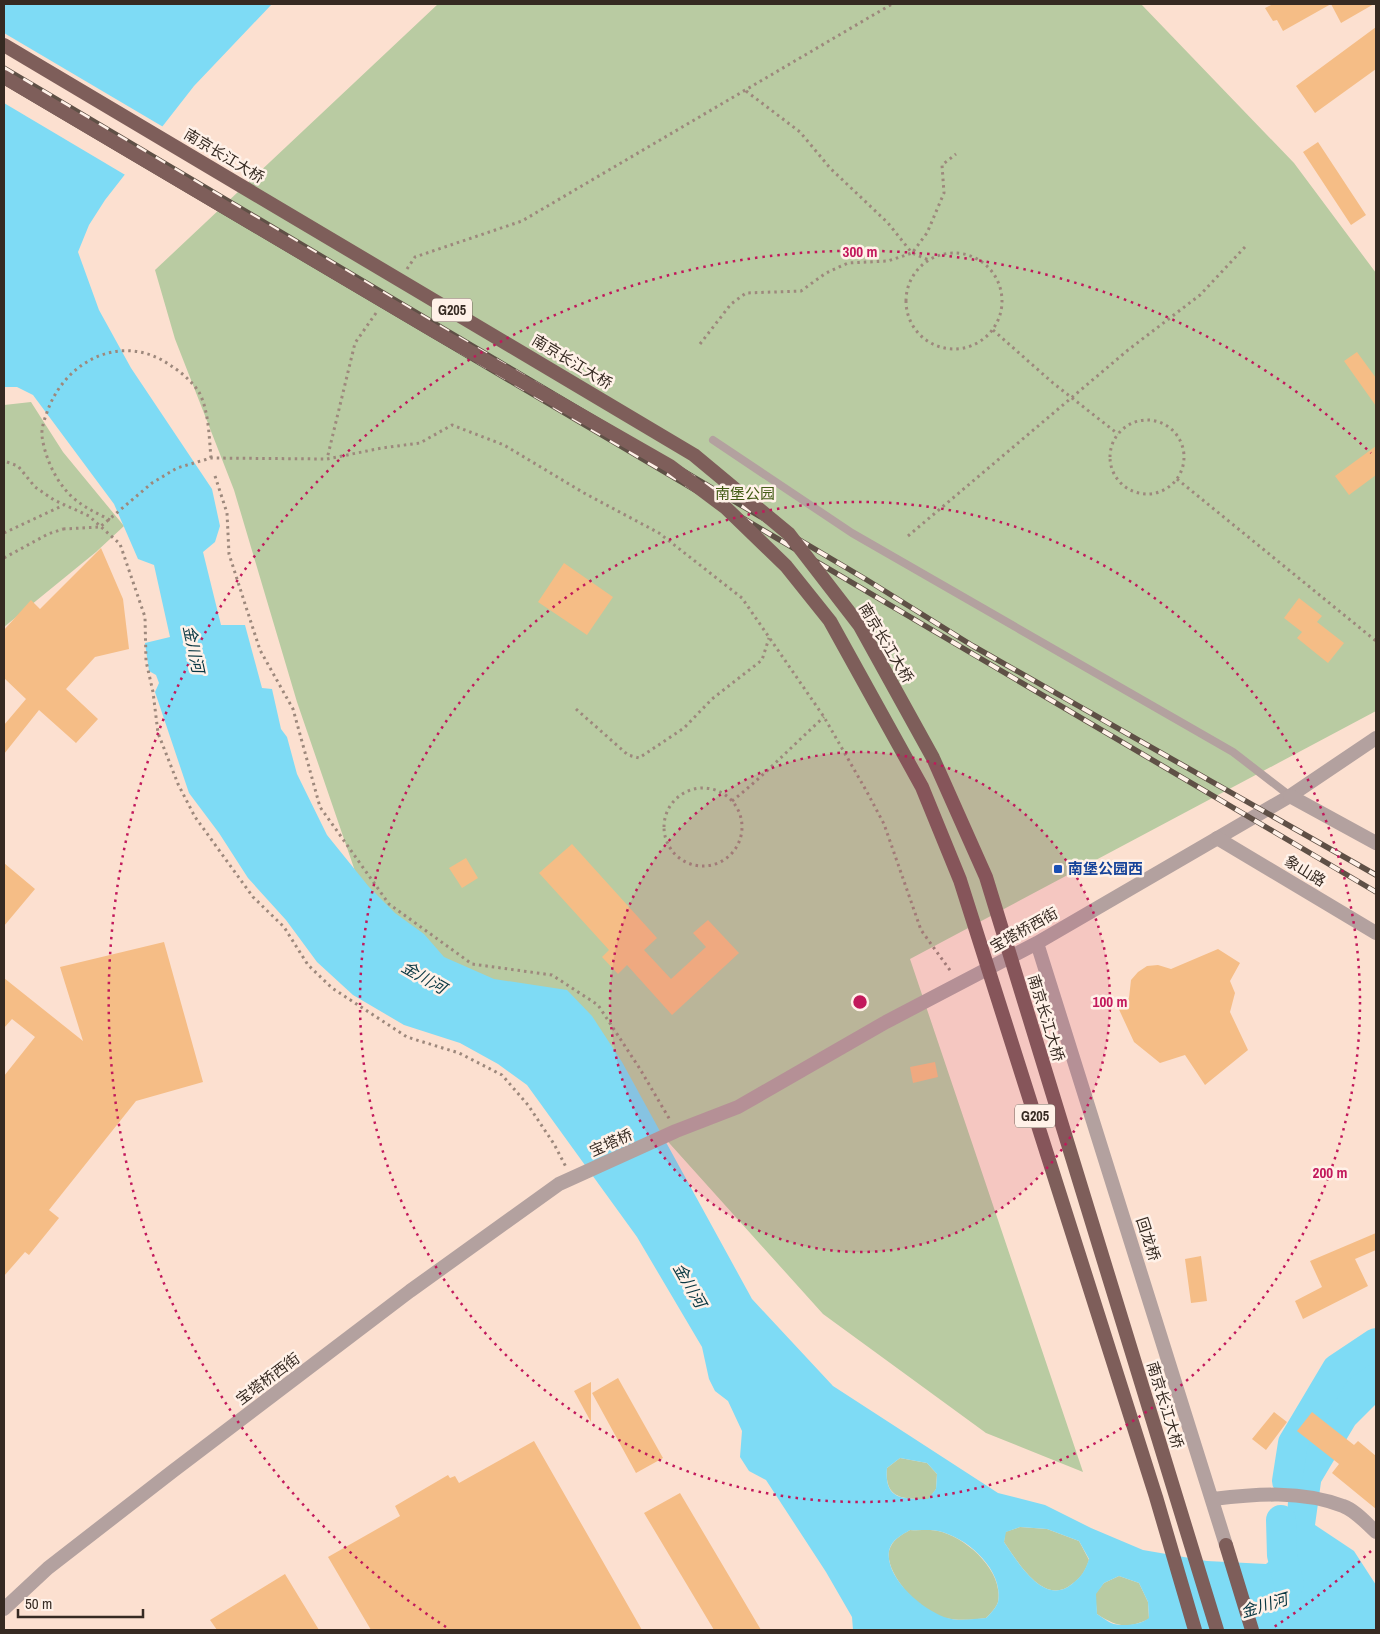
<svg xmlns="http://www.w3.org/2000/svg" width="1380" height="1634" font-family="'Archivo Narrow','Noto Sans SC',sans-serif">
	<rect width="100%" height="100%" fill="#fce0d0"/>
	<path fill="#b9cba2" d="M438,4h703l153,159 82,110v438l-466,248 173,513 -97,-39 -163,-119 -197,-219 -258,-186 -71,-207 -63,-212 -59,-151 -20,-69z
		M31,402l32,50 61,74 -28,26 -92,75v-222z
		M900,1458l27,5 10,11 -1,15 -7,10c-25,0 -45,1 -42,-31z
		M1020,1527l27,2 32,12 10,19c-4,11 -7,17 -17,24 -28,23 -54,-22 -68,-42l1,-10z
		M910,1530c9,1 19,-1 28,1 28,6 66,40 60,71 -2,6 -8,12 -12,16 -16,2 -37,4 -53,-4 -17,-8 -48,-42 -44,-63 3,-11 12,-16 21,-21z
		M1119,1576l20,7 9,19 1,17c-22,10 -32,8 -52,-5l-2,-20 9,-11z"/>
	<path fill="#7edbf5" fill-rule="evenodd" d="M4,4h268l-78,82 -89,114 -16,25 -11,27 21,58 32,58 81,121 8,37 -5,16 -12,10 18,73h24l17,63 10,1 9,40 6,8 10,37 30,61 42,52 26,26 29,21 20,23 50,22 73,11 25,26 30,46 130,237 81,87 165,107 47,12 46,23 52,22 64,11 59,3c25,-20 20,-49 23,-77 2,-18 9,-40 16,-56 16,-35 42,-59 71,-84v57l-21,21 -34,57 -6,43 39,26 22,34v45h-523l-1,-13 -26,-45 -60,-92 -17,-9 -9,-14 2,-26 -14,-30 -13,-10 -6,-12 -7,-32 -65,-110 -110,-152 -29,-21 -38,-21 -56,-18 -51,-30 -36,-33 -31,-42 -38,-42 -29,-45 -30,-40 -34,-101 4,-9 -3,-8 -7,-4 -4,-28 25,-6 -16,-72 -16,-6 -24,-55 -81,-109 -16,-8h-13zM900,1458l27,5 10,11 -1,15 -8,10c-25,0 -44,1 -41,-31zM1020,1527l27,2 32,12 10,18c-4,12 -7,17 -17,25 -28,23 -54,-22 -68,-42l2,-10zM910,1530c9,1 19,-1 28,1 29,6 66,39 60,71 -2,6 -8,12 -12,16 -14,1 -28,4 -42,-1 -22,-8 -59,-39 -55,-66 2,-11 13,-16 21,-21zM1119,1576l20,7 9,19 1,16c-8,7 -28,9 -38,5 -4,-2 -9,-6 -14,-9l-1,-20 8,-11z"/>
	<path fill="#fce0d0" d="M4,33l161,95 -38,48 -123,-73z"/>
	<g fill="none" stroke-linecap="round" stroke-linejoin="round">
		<path stroke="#7edbf5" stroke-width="30" d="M1287,1481l6,-38 44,-74 39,-26
			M1281,1520l1,35 7,29"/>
	</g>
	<path fill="#f5bd86" d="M1273,4h101l-33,19 -10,-19 -48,27 -6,-11 -4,1 -8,-13z
		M1376,27v42l-61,44 -19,-27z
		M1318,142l48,73 -15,10 -48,-73z
		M1357,352l19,26v28l-32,-45z
		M1376,446v29l-27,20 -14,-19z
		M101,548l22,51 6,50 -34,8 -29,32 32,30 -22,24 -37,-33 -35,44v-29l22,-26 -22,-21v-48l27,-30 9,9z
		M564,563l49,34 -26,38 -49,-33z
		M1299,598l23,18 -5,6 27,21 -16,20 -31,-25 5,-6 -18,-14z
		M572,844l85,94 -13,12 27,29 35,-32 -13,-14 15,-13 31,33 -67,62 -45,-50 -9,9 -16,-17 7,-7 -70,-77z
		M466,858l12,20 -16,10 -13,-20z
		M4,863l31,26 -31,37z
		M164,942l39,140 -67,19 -87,109 10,8 -30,37 -4,-3 -21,24v-200l31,-39 -23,-18 -8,9v-50l79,63 -23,-74z
		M1218,949l22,14 -10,18 5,12 -5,19 18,38 -43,35 -20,-30 -25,8 -26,-21 -18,-39 13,-5 2,-18 7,-8 9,-6 11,-1 13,4z
		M935,1062l3,15 -25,6 -3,-16z
		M1376,1233v17l-21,9 13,27 -65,33 -8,-18 27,-14 -12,-26z
		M1201,1256l6,45 -16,2 -6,-44z
		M618,1378l45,80 -27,15 -44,-80z
		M591,1382v40l-17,-31z
		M1274,1412l13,10 -21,28 -14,-11z
		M1312,1412l42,33 4,-4 18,15v53l-44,-36 7,-9 -42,-33z
		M534,1441l108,189h-271l-43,-73 72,-41 -5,-10 53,-31 2,3 5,-2 4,7z
		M680,1493l81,137h-47l-70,-117z
		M285,1574l34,56h-102l-7,-10z"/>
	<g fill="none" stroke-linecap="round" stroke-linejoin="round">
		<path stroke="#9d887c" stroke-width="3" stroke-dasharray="2.5 4" stroke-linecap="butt" d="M746,91l54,41 30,36 58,55 24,30 17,7
			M906 301a48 48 0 1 1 96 0a48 48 0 1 1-96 0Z
			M407,269l8,-12 107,-36 370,-217
			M376,313l-21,30 -28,116 55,-11 38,-5 32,-18 52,20 80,48 75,40 83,65 82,119 43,75 17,32 37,106 31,43
			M993,330l60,53 65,51
			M700,344l31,-40 15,-11 55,-2 25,-18 22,-10 40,-2 24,-8 15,-20 17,-40 -2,-28 14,-11
			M1110 457a37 37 0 1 1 74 0a37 37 0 1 1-74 0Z
			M7,462l11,4 17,21 19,13 35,16 31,28 25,73 1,44 7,31 5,41 20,51 17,33 58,80 31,30 24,38 24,23 75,49 52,16 43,22 26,30 26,39 12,23
			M215,476l12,37 2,41 17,53 14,43 33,59 27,98 69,97 83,60 80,11 46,30 42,64 30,51
			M1177,479l199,162
			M110,520c-17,-9 -34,-16 -46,-32 -11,-13 -20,-35 -22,-52 -1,-9 4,-21 7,-29 20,-49 75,-74 121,-42 11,7 24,18 30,29 9,19 9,43 11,64
			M4,533l60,-28
			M908,536l220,-186 72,-55 45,-48
			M4,558l44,-24 15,-5
			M576,709l52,46 11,3 45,-30 28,-29 50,-39 7,-22
			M664 827a39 39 0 1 1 78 0a39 39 0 1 1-78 0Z
			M732,801c33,-26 61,-56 92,-84"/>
		<path stroke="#b3a19f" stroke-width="8" d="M713,440l139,93 381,219 57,44"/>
		<path stroke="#b3a19f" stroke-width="14" d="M1037,943l189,602
			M1213,1499c44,-5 88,-9 130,7 12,4 24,18 33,26
			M4,1609l44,-41 125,-97 237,-180 149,-107 117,-53 62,-24 148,-85 151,-79 253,-147 86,-58"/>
		<path stroke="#b3a19f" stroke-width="14" d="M1290,796l86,47
			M1217,838l159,95"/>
		<path stroke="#7e5e5a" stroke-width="14" d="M1226,1545l26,85"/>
		<defs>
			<path id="rail" d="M4,68l863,512 106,66 403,229
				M4,82l1372,810"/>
		</defs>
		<use href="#rail" stroke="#5f5046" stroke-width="5.5"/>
		<use href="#rail" stroke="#fff1e8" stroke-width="4" stroke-dasharray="11" stroke-linecap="butt"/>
		<path stroke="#9d887c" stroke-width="3" stroke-dasharray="2.5 4" stroke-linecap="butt" d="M63,529l37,-2 52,-44 25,-15 34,-10 116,1"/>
		<path stroke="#7e5e5a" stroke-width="14" d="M4,45l690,410 95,79 71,92 73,132 53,119 231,753
			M4,77l430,254 236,135 56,42 60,58 44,55 92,166 38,93 196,617 39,133"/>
	</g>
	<circle cx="860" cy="1002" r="250" fill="#c2185b" fill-opacity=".12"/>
	<g fill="none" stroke="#c2185b" stroke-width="2.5" stroke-dasharray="2.5 5">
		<circle cx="860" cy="1002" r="250"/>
		<circle cx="860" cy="1002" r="500"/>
		<path d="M1371 1551A750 750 0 0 1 1274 1627M446 1627A750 750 0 1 1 1371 453"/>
	</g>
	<rect fill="#1a4fb4" stroke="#fff1e8" stroke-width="2" x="1053" y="864" width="10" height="10" rx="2.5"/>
	<g text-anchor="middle" stroke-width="5" stroke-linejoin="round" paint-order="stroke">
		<g fill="#fff1e8" stroke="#72665d" stroke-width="1">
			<rect x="432" y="298.5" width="40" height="23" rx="4"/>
			<rect x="1015" y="1104.5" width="40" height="23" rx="4"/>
		</g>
		<g font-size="14" font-weight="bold" fill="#362a22">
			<text x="452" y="315">G205</text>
			<text x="1035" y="1121">G205</text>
		</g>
		<g font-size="15" fill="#362a22" stroke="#fff1e8">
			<text transform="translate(224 156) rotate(31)" y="5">南京长江大桥</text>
			<text transform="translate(572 362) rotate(31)" y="5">南京长江大桥</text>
			<text transform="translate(886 643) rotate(59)" y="5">南京长江大桥</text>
			<text transform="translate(1305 871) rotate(31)" y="5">象山路</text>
			<text transform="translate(1024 930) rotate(-29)" y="5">宝塔桥西街</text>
			<text transform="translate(1046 1018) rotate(73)" y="5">南京长江大桥</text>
			<text transform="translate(611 1143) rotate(-24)" y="5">宝塔桥</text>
			<text transform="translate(1148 1239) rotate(72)" y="5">回龙桥</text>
			<text transform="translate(268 1379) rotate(-37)" y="5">宝塔桥西街</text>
			<text transform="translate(1165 1405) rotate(73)" y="5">南京长江大桥</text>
		</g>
		<g font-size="15" fill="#425b14" stroke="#fff1e8">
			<text x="745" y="499">南堡公园</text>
		</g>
		<g font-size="15" font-weight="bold" fill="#164399" stroke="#fff1e8" text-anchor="start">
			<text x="1068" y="874">南堡公园西</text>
		</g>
		<g font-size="16" font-style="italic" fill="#093742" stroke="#fff1e8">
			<text transform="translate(194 649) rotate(78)" y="6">金川河</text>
			<text transform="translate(424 977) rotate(30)" y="6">金川河</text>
			<text transform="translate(690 1285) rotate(60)" y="6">金川河</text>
			<text transform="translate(1264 1605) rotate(-17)" y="6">金川河</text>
		</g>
	</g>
	<circle cx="860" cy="1002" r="8" fill="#c2185b" stroke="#fff1e8" stroke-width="2.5"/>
	<g font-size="15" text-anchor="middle" font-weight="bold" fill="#c2185b" stroke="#fff1e8" stroke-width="5" stroke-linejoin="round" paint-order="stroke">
		<text x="860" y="257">300 m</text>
		<text x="1110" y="1007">100 m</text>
		<text x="1330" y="1178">200 m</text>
	</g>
	<rect width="1380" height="1634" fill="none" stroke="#362a22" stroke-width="10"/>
	<path d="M18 1609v8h125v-8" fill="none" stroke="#362a22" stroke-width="2.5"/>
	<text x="25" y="1609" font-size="15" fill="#362a22" stroke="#fff1e8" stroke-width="4" paint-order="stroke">50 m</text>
</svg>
